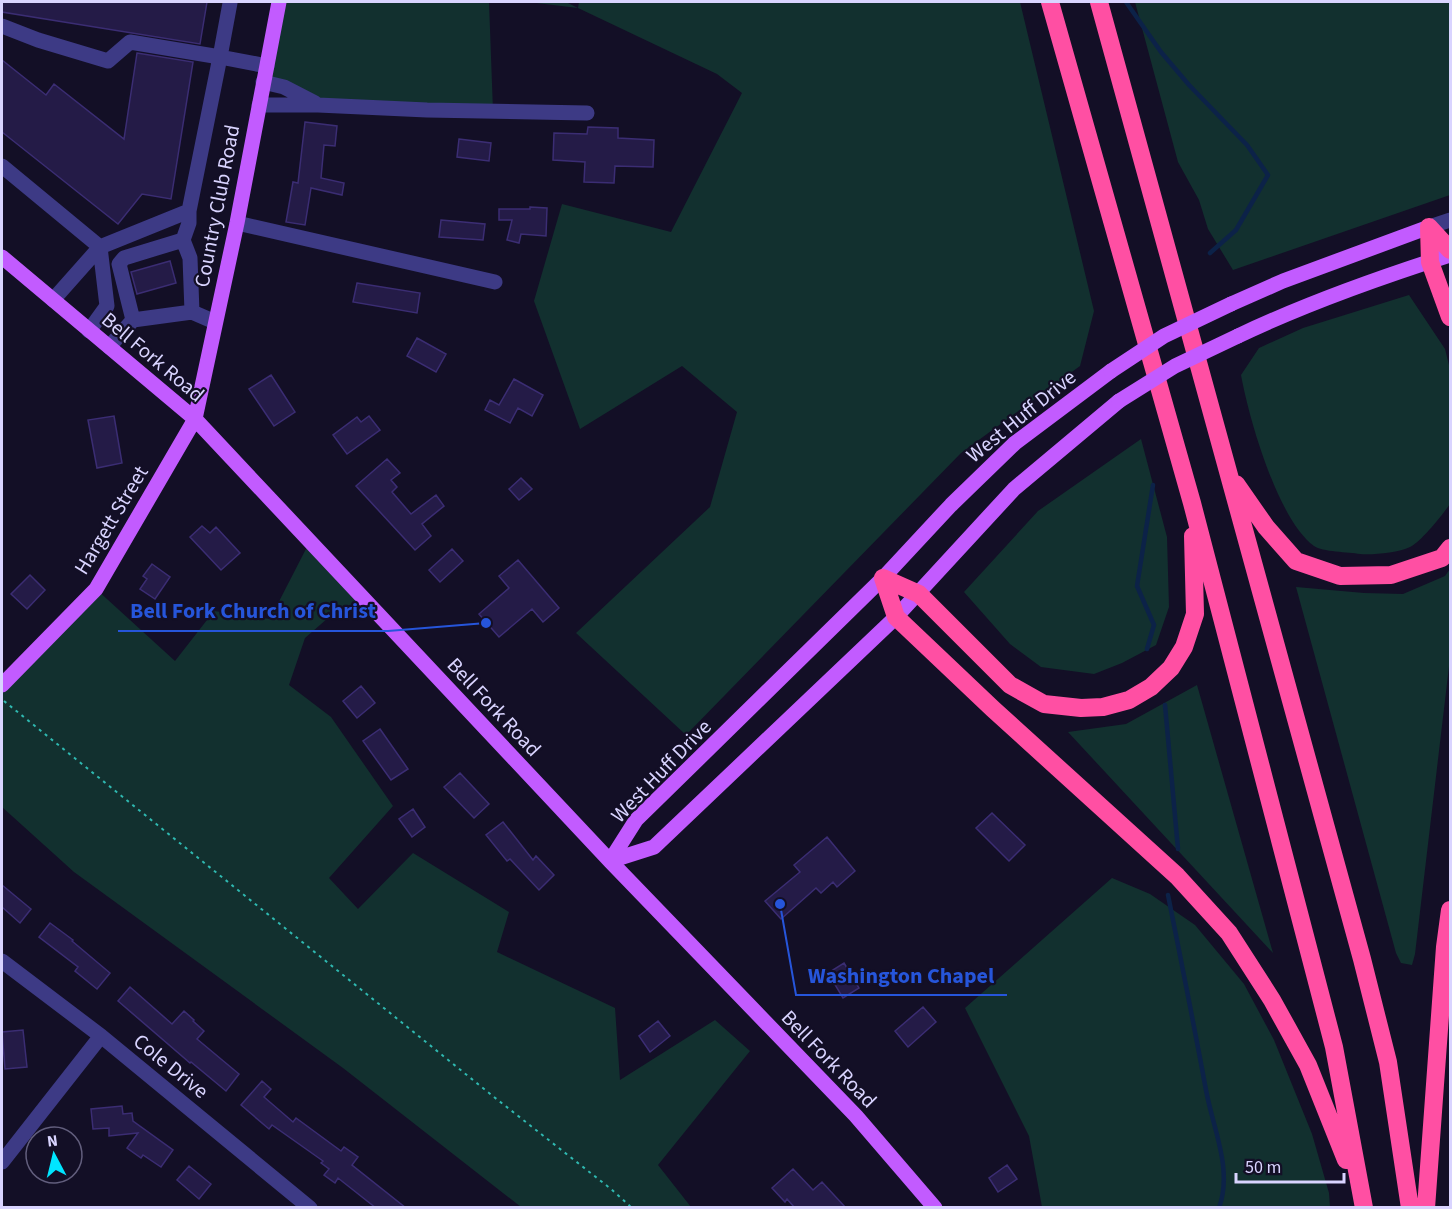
<svg xmlns="http://www.w3.org/2000/svg" width="1452" height="1209" font-family="'Source Sans 3',sans-serif">
	<rect width="100%" height="100%" fill="#130f26"/>
	<path fill="#12302f" d="M279,2h210l4,109 -175,-6 -55,-23z
		M528,2h38l12,6 1,-6h441l74,309 -14,55 -119,87 -275,282 -110,-102 134,-126 27,-95 -55,-46 -102,63 -46,-128 28,-97 109,28 71,-139 -25,-19 -139,-66z
		M1135,2h315v193l-217,75 -25,-41 -9,-29 -21,-38z
		M1409,295l36,54 5,20v135c-7,10 -29,38 -40,43 -12,6 -38,8 -50,7 -11,-2 -38,-2 -46,-8 -36,-26 -65,-127 -73,-171l18,-27 44,-20z
		M1141,439l26,98 2,70 -13,38 -34,18 -28,11 -53,-7 -31,-23 -46,-52 74,-81z
		M308,545l58,56 -38,17 -23,20 -16,47 42,32 62,89 -64,72 29,31 55,-56 96,59 -12,40 118,56 5,72 95,-60 35,31 -92,114 33,42h-170l-178,-139 -269,-196 -72,-65v-122l94,-96 79,72 39,-50 56,8z
		M1450,569v89l-35,296 -3,11 -11,-2 -5,-10 -100,-366 68,6 39,1 42,-18z
		M1197,685l76,268 -205,-221 58,-8z
		M1112,878l38,16 45,31 49,59 30,56 38,94 17,59 1,14h-288l-13,-71 -64,-128z"/>
	<g fill="none" stroke-linecap="round" stroke-linejoin="round">
		<path stroke="#0c2248" stroke-width="4.5" d="M1126,2l35,50 28,33 58,60 21,30 -32,55 -26,23
			M1147,649l7,-24 -17,-39 16,-101
			M1165,705l13,144
			M1168,895c13,65 26,130 38,195 7,39 27,79 13,118"/>
	</g>
	<path fill="#241b47" stroke="#3b2d73" stroke-width="1.5" d="M2,2h205l-7,42 -198,-32z
		M137,53l56,9 -22,137 -29,-5 -24,30 -116,-92v-72l44,35 8,-11 70,55z
		M305,122l32,4 -2,20 -11,-1 -3,33 23,5 -2,12 -31,-7 -6,37 -19,-3 7,-40 5,1z
		M588,127l30,1v10l36,2 -1,27 -38,-1 -1,17 -30,-1 1,-20 -32,-2 1,-27 33,1z
		M459,139l32,4 -2,18 -32,-4z
		M530,207l17,1 -1,28 -25,-2 -2,9 -12,-3 5,-20h-13v-11h31z
		M441,220l44,4 -2,16 -44,-3z
		M170,261l6,22 -39,11 -6,-22z
		M357,283l63,10 -3,20 -64,-11z
		M417,338l29,16 -10,18 -29,-16z
		M271,375l24,37 -21,14 -25,-37z
		M514,379l29,16 -11,21 -14,-8 -8,15 -25,-13 5,-10 9,5z
		M114,416l8,47 -25,5 -9,-48z
		M369,416l11,14 -33,24 -14,-19 24,-18 4,5z
		M387,459l13,14 -9,7 6,7 -5,5 19,22 25,-19 8,11 -22,18 9,12 -16,14 -59,-64z
		M521,478l11,11 -13,11 -10,-11z
		M202,526l8,7 6,-6 24,26 -19,17 -31,-33z
		M452,549l11,12 -23,21 -11,-12z
		M518,560l41,48 -16,14 -11,-13 -33,28 -20,-23 30,-26 -10,-12z
		M152,564l18,13 -15,22 -15,-10 7,-10 -4,-3z
		M30,575l15,15 -18,19 -16,-15z
		M361,686l14,17 -18,15 -14,-17z
		M380,729l28,40 -17,11 -28,-39z
		M460,773l29,31 -15,14 -30,-31z
		M413,809l12,18 -13,10 -13,-18z
		M992,813l33,32 -16,16 -33,-33z
		M503,822l30,38 3,-4 18,19 -15,15 -29,-31 -3,2 -21,-26z
		M827,837l28,34 -18,16 -4,-5 -12,11 -5,-5 -35,31 -16,-18 35,-29 -6,-7z
		M2,885l29,24 -11,14 -18,-16z
		M50,923l23,17 -1,1 38,32 -13,16 -22,-18 3,-4 -39,-30z
		M844,963l15,25 -16,10 -15,-25z
		M130,987l42,37 12,-13 10,9 -1,1 11,10 -7,8 42,35 -13,17 -35,-29 -1,1 -72,-62z
		M923,1007l13,15 -28,25 -13,-16z
		M658,1021l12,15 -20,16 -11,-16z
		M23,1030l4,37 -22,2 -3,-37z
		M262,1081l9,8 -7,8 29,25 3,-4 45,33 3,-4 14,10 -6,8 54,43h-30l-38,-30 -3,5 -11,-8 5,-6 -8,-6 2,-2 -51,-36 -3,4 -28,-24z
		M122,1106l1,8 9,-1 1,8 40,29 -12,17 -18,-12 -2,3 -14,-10 11,-15 -29,3v-8l-16,1 -2,-20z
		M1007,1165l10,14 -19,13 -9,-14z
		M189,1166l22,18 -12,15 -22,-19z
		M793,1169l20,21 9,-8 24,26h-51l-8,-9 -2,3 -13,-14z"/>
	<g fill="none" stroke-linecap="round" stroke-linejoin="round">
		<path stroke="#2fb8b0" stroke-width="2" stroke-dasharray="3 4.5" stroke-linecap="butt" d="M4,701l490,396 117,92 21,19"/>
		<path stroke="#3d3a85" stroke-width="15" d="M2,26l36,14 70,21 22,-19 90,15 10,-54
			M263,82l21,5 31,16
			M259,105h59l109,5 160,3
			M2,166l98,81 -47,53
			M237,223l258,59
			M1429,227l21,-7
			M183,240l6,-17v-12
			M133,320l-14,-56 5,-6 59,-18 7,18 2,54 23,10
			M89,331l18,-25 -7,-59 89,-36 31,-154 47,9
			M109,347l24,-27 59,-8
			M2,961l99,75 209,172
			M2,1162l99,-126"/>
		<path stroke="#c25bff" stroke-width="15" d="M2,257l193,162 415,442 246,255 79,92
			M1231,304l52,-23 146,-54
			M1238,336c69,-33 140,-58 212,-81
			M2,685l94,-96 99,-170 42,-196 42,-221
			M610,861l26,-41 247,-242 68,-73 64,-62 96,-72
			M610,861l44,-14 242,-230 118,-128 105,-88"/>
		<path stroke="#ff4fa3" stroke-width="18" d="M1050,2l142,501 142,544 30,161
			M1099,2l263,957 26,103 22,146
			M1429,227l1,35 20,55
			M1429,227l21,23
			M1236,484l30,43 30,34 44,15 51,-1 51,-17 8,-10
			M883,578l13,39 97,92 184,167 52,57 43,67 36,65 38,95
			M883,578l36,16 91,91 34,19 37,4 22,-1 26,-7 22,-13 20,-19 13,-21 11,-33 -2,-78
			M1426,1208l19,-261 5,-37"/>
		<path stroke="#c25bff" stroke-width="15" d="M1111,371l53,-35 67,-32
			M1119,401l56,-35 63,-30"/>
	</g>
	<g text-anchor="middle" stroke-width="4.5" stroke-linejoin="round" paint-order="stroke">
		<g font-size="21" fill="#d9d4ff" stroke="#130f26">
			<text transform="translate(217 206) rotate(-79)" y="7">Country Club Road</text>
			<text transform="translate(153 357) rotate(40)" y="7">Bell Fork Road</text>
			<text transform="translate(1021 416) rotate(-39)" y="7">West Huff Drive</text>
			<text transform="translate(111 520) rotate(-59)" y="7">Hargett Street</text>
			<text transform="translate(494 707) rotate(47)" y="7">Bell Fork Road</text>
			<text transform="translate(661 771) rotate(-46)" y="7">West Huff Drive</text>
			<text transform="translate(829 1059) rotate(46)" y="7">Bell Fork Road</text>
			<text transform="translate(171 1066) rotate(39)" y="7">Cole Drive</text>
		</g>
	</g>
	<path fill="none" stroke="#2655da" stroke-width="2" d="M486 623L388 631H118M780 904L796 995H1007"/>
	<g fill="#2655da" stroke="#130f26" stroke-width="2">
		<circle cx="486" cy="623" r="6"/>
		<circle cx="780" cy="904" r="6"/>
	</g>
	<g font-size="22" text-anchor="middle" font-weight="bold" fill="#2655da" stroke="#130f26" stroke-width="4.5" stroke-linejoin="round" paint-order="stroke">
		<text x="253" y="618">Bell Fork Church of Christ</text>
		<text x="901" y="983">Washington Chapel</text>
	</g>
	<rect width="1452" height="1209" fill="none" stroke="#d9d4ff" stroke-width="6"/>
	<g transform="translate(54 1155) rotate(353)"><circle r="28" fill="#130f26" stroke="#625e7d" stroke-width="1.5"/>
	<path d="M0-4.5L10 22L0 15L-10 22Z" fill="#00e5ff"/>
	<text y="-9" font-size="16" font-weight="bold" text-anchor="middle" fill="#d9d4ff">N</text>
	</g>
	<path d="M1236 1173v9h108v-9" fill="none" stroke="#d9d4ff" stroke-width="3"/>
	<text x="1245" y="1173" font-size="18" fill="#d9d4ff" stroke="#130f26" stroke-width="4.5" paint-order="stroke">50 m</text>
</svg>
